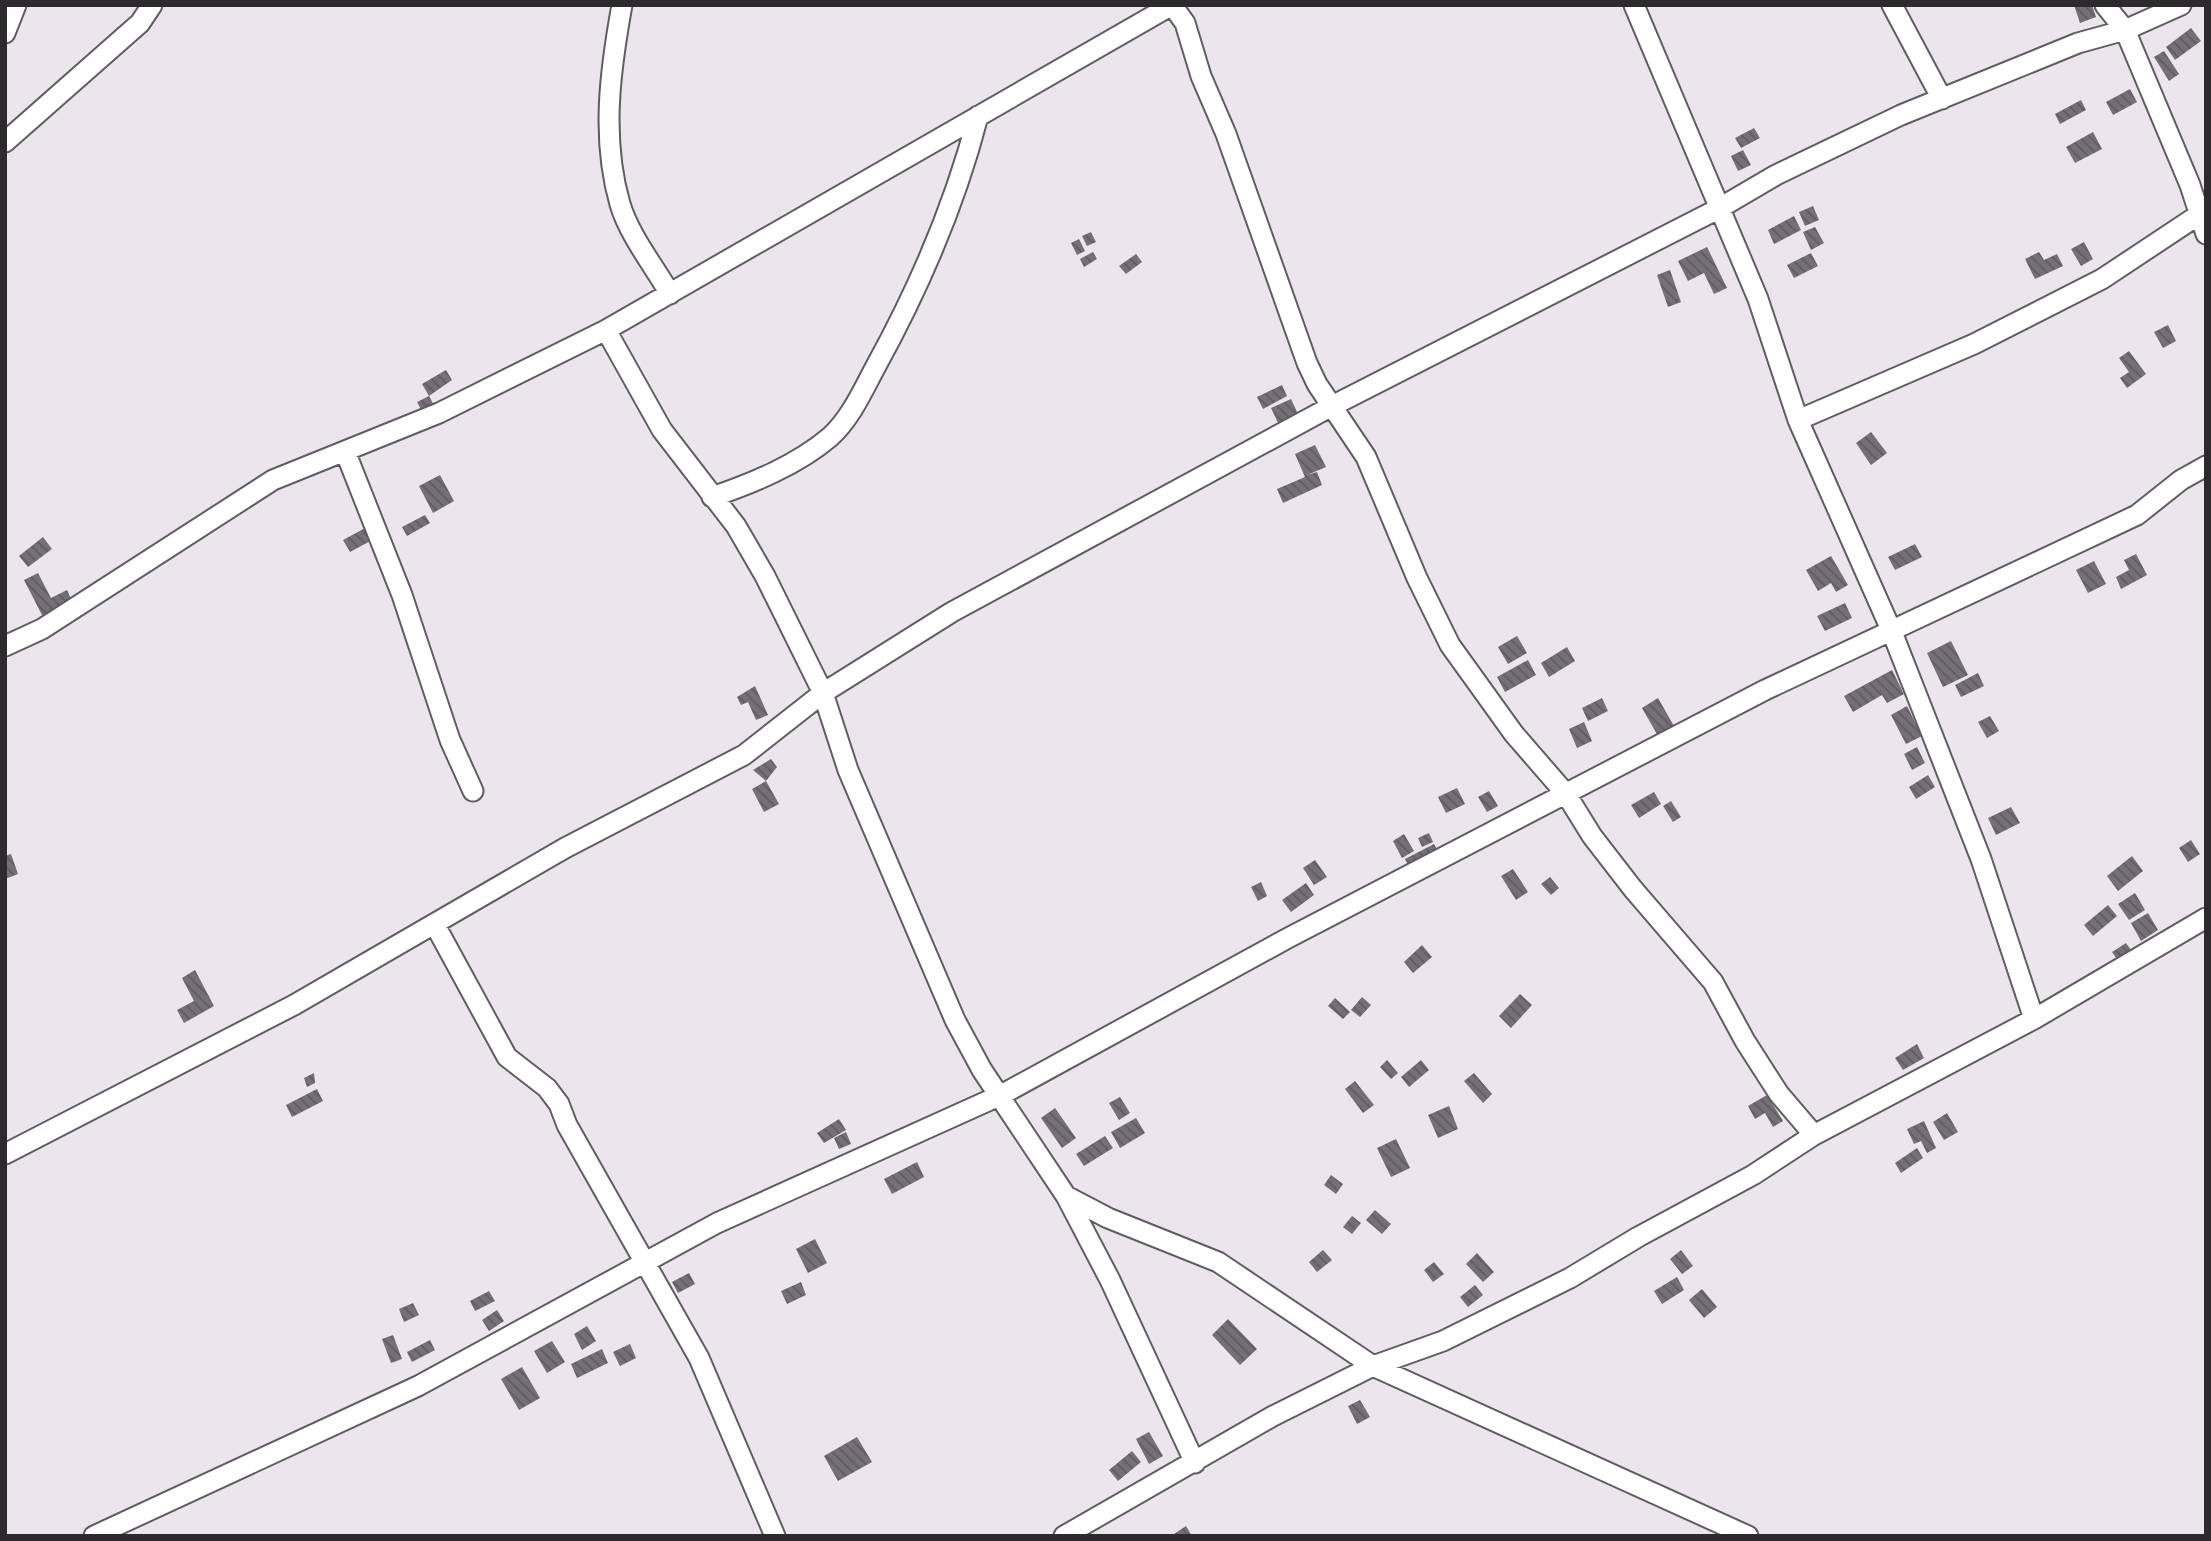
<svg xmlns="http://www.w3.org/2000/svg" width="2211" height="1541" font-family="Inter,sans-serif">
	<defs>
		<pattern id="building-back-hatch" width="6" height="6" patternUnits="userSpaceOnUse" patternTransform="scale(1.75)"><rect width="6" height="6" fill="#747076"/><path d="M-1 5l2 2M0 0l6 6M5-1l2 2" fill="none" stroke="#5f5c61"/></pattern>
	</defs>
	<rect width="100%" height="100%" fill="#eae6ec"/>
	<path fill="url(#building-back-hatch)" d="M2074,5h18l4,12 -16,6z
		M2191,28l10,13 -26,19 -9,-13z
		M2164,51l15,23 -10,7 -15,-24z
		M2130,89l7,13 -24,13 -7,-13z
		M2081,100l5,10 -26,14 -5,-10z
		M1754,128l6,10 -19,10 -6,-10z
		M2093,132l9,17 -27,14 -9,-16z
		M1743,150l8,15 -13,6 -7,-15z
		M1813,206l6,14 -14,6 -6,-14z
		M1794,216l7,14 -27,14 -6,-14z
		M1815,227l9,16 -13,7 -8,-18z
		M1091,232l5,10 -9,4 -5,-10z
		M1079,239l6,12 -8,4 -6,-12z
		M2084,242l9,17 -12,7 -10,-17z
		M1707,247l20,41 -13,6 -10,-21 -16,8 -10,-20z
		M1093,252l4,7 -13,8 -4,-8z
		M2039,252l5,8 13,-6 6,12 -28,13 -10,-20z
		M1811,253l7,13 -24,12 -7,-13z
		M1136,254l6,8 -16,12 -7,-8z
		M1670,270l11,32 -13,5 -11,-32z
		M2168,325l8,16 -13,7 -9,-16z
		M2129,351l17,23 -19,14 -7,-10 9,-6 -10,-14z
		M446,370l6,10 -23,16 8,15 -12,6 -8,-15 12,-6 -7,-12z
		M1282,385l5,11 -24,13 -6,-12z
		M1291,399l8,17 -20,9 -8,-17z
		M1871,432l16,21 -16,12 -15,-22z
		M1315,445l11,22 -19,8 10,-3 5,13 -39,18 -6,-14 28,-12 -10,-23z
		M440,475l14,26 -21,12 -14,-27z
		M425,515l5,8 -23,13 -5,-9z
		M367,527l7,12 -24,13 -7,-12z
		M43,537l9,12 -24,18 -9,-11z
		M1915,544l7,13 -27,13 -7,-13z
		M2136,554l11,21 -26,14 -5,-12 13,-7 -5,-10z
		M1831,556l17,29 -12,7 -5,-9 -13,8 -12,-21z
		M2094,561l12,23 -18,9 -12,-23z
		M38,573l13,25 16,-8 5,11 -29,16 -19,-37z
		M1845,603l7,15 -27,13 -8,-15z
		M1517,636l10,17 -19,11 -10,-17z
		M1951,641l17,34 -25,12 -16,-34z
		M1567,647l8,14 -26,16 -8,-14z
		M1528,660l8,15 -31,17 -8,-15z
		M1892,670l12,24 -17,9 -5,-8 -29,17 -9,-16z
		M1978,673l6,13 -23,11 -6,-12z
		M755,686l13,29 -12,5 -8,-18 -7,3 -4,-8z
		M1602,698l6,13 -20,10 -6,-13z
		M1658,698l16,28 -16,10 -16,-28z
		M1907,706l15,30 -16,8 -15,-29z
		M1990,716l9,15 -12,7 -9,-16z
		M1584,722l8,19 -15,7 -8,-19z
		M1917,747l8,16 -13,7 -8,-16z
		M771,759l6,8 -11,14 -13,-11z
		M1928,775l7,12 -19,12 -7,-12z
		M766,781l13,23 -15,8 -12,-23z
		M1457,788l8,16 -19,9 -8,-16z
		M1489,791l9,15 -11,6 -9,-15z
		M1654,792l7,12 -22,14 -8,-13z
		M1671,801l10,16 -8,5 -10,-16z
		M2011,807l9,16 -24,12 -8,-17z
		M1429,833l4,9 -11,5 -4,-9z
		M1404,834l10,17 -12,7 -9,-17z
		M2191,840l9,14 -12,8 -9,-14z
		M1434,844l6,11 -29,15 -6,-11z
		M11,854l7,20 -13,5v-23z
		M2132,856l11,15 -25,20 -11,-15z
		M1315,860l12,17 -13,8 -11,-17z
		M1513,869l15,23 -12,8 -15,-24z
		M1550,877l9,11 -8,7 -10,-11z
		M1261,882l6,14 -9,5 -7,-14z
		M1306,883l8,12 -23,17 -9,-12z
		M2135,893l10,17 -16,10 -11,-16z
		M2108,905l9,11 -24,20 -9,-11z
		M2148,913l10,17 -17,11 -10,-18z
		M2126,943l5,7 -14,9 -5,-7z
		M1422,945l10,12 -19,16 -9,-11z
		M195,970l19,36 -30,17 -7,-13 17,-9 -12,-23z
		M1520,994l12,11 -21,23 -12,-12z
		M1362,997l9,8 -11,12 -9,-7z
		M1335,998l15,14 -7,7 -15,-13z
		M1917,1044l7,14 -21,12 -8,-12z
		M1387,1060l11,13 -7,6 -11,-12z
		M1421,1060l8,10 -20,17 -8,-10z
		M314,1073l1,10 -8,4 -3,-9z
		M1474,1073l18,21 -9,9 -19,-22z
		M1355,1081l19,24 -11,8 -18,-24z
		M317,1089l6,12 -31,16 -6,-12z
		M1767,1095l16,26 -10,6 -8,-14 -10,6 -7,-13z
		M1120,1097l10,16 -11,7 -10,-17z
		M1449,1106l9,23 -20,9 -10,-23z
		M1055,1108l21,30 -14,10 -21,-30z
		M1947,1113l11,19 -14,8 -11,-18z
		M1136,1118l9,15 -25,15 -9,-16z
		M839,1119l7,11 -22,13 -7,-10z
		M1924,1121l12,27 -9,5 -6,-12 -7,3 -7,-15z
		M846,1132l5,12 -12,5 -5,-11z
		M1105,1136l8,12 -29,18 -8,-12z
		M1396,1139l14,29 -19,9 -14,-29z
		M1917,1148l6,10 -22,15 -6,-10z
		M917,1162l7,15 -32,17 -8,-15z
		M1331,1175l12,9 -7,10 -12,-9z
		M1375,1210l16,14 -9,10 -16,-14z
		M1352,1216l9,7 -9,11 -9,-7z
		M815,1239l12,24 -19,10 -12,-24z
		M1323,1250l9,10 -15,12 -8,-10z
		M1681,1250l12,16 -11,8 -12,-15z
		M1477,1253l17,19 -11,10 -17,-18z
		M1434,1262l10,12 -11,8 -9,-12z
		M689,1273l6,11 -17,9 -6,-11z
		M1677,1277l7,13 -22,14 -8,-13z
		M801,1282l5,13 -19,9 -6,-13z
		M1475,1285l8,10 -15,12 -8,-10z
		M1702,1289l15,18 -13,11 -15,-18z
		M489,1291l6,10 -20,10 -5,-10z
		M413,1303l6,12 -15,7 -5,-13z
		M497,1310l7,11 -15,10 -7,-11z
		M1228,1319l29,30 -17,16 -28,-30z
		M587,1326l9,15 -14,9 -8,-16z
		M393,1335l9,24 -11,4 -9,-24z
		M430,1340l5,10 -23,12 -5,-10z
		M552,1341l13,21 -18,11 -13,-22z
		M630,1344l6,14 -16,8 -7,-14z
		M602,1349l6,14 -31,15 -6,-14z
		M522,1367l18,31 -21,12 -18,-31z
		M1360,1400l10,17 -13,7 -9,-18z
		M1149,1432l14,24 -14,8 -13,-25z
		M857,1437l15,25 -34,19 -14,-25z
		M1132,1451l9,11 -23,19 -9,-11z
		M1186,1526l6,10h-21z"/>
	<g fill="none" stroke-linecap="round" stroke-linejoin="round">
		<defs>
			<path id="minor" d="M622,5c-12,66 -21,133 -2,199 9,31 34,62 50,90
				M1172,5l13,18 16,53 25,58 81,229 10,21 49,73 51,121 33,67 64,89 52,60 26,42 41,53 80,93 32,59 34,53 35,41
				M1634,5l124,294 40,121 94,212 89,227 53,160
				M1892,5l50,94
				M2105,5l20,25 65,155 16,49
				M5,33l11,-28
				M5,142l135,-119 12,-18
				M606,330l56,100 74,96 29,50 58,117 25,77 107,250 27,50 84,126 42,22 110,44 155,104 375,170
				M1798,420l176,-76 128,-65 104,-69
				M345,451l57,144 48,145 23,51
				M712,497c41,-14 85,-32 118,-60 21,-19 33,-47 46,-71 44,-80 79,-161 102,-250
				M5,646l37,-17 231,-149 166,-67 167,-83 566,-325
				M435,925l72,132 40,31 12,16 8,21 132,233 76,178
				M5,1154l289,-149 271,-157 179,-93 79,-62 129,-81 380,-206 386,-197 58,-34 125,-60 177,-72 47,-13 56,-25
				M1066,1196l44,84 85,183
				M94,1536l324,-150 299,-163 284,-128 287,-157 477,-248 372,-175 44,-35 25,-14
				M1064,1536l209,-120 100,-50 70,-25 127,-63 68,-41 115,-62 61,-40 220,-116 172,-101"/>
		</defs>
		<use href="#minor" stroke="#605d62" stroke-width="23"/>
		<use href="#minor" stroke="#fff" stroke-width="19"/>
	</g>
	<rect width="2211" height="1541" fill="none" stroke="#2c2a2c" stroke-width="14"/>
</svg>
